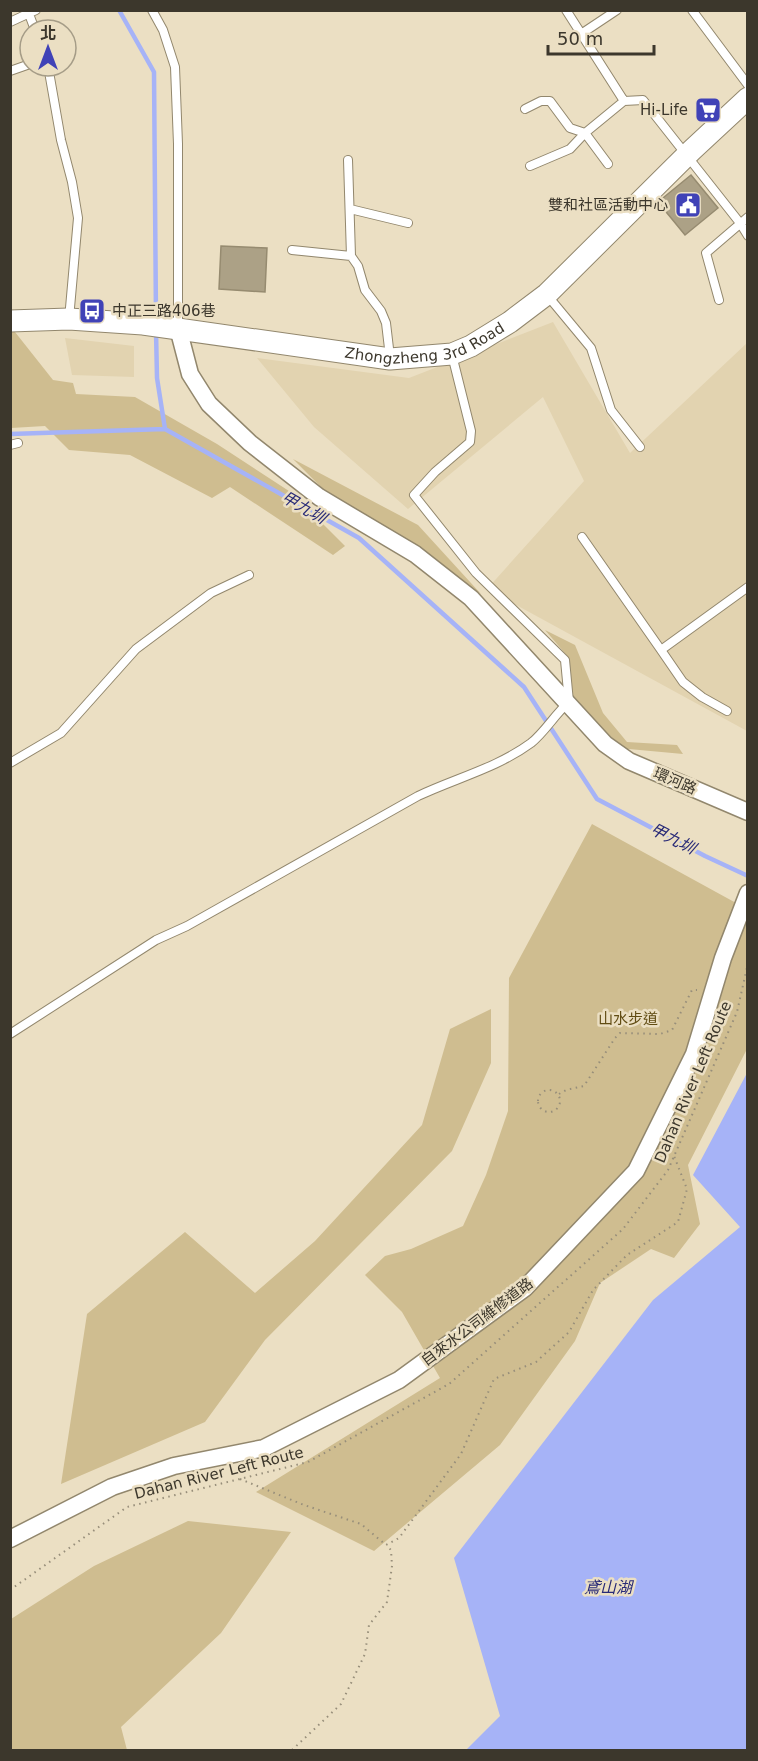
<svg xmlns="http://www.w3.org/2000/svg" width="758" height="1761" font-family="'DejaVu Sans','Noto Sans TC',sans-serif">
	<rect width="100%" height="100%" fill="#ebdfc3"/>
	<path fill="#e2d3b0" d="M553,322l77,131 117,-110v388l-260,-142 97,-108 -41,-84 -135,112 -94,-82 -57,-69 152,20z
		M65,338l69,8v31l-62,-2z"/>
	<path fill="#cfbd90" d="M11,332h4l38,48 20,3 3,11 59,3 82,47 75,49 53,53 -12,9 -103,-68 -18,11 -82,-43 -61,-5 -24,-24 -34,2z
		M293,459l125,66 63,69 -95,-65 -62,-39z
		M545,630l30,15 28,68 24,29 50,3 6,9 -65,-6 -45,-47 -4,-43z
		M592,824l155,85v140l-59,116 12,59 -26,34 -23,-9 -51,34 -25,58 -75,104 -126,106 -118,-59 184,-114 -38,-66 -37,-37 20,-19 26,-7 52,-23 23,-51 22,-64 1,-133z
		M491,1009v54l-39,88 -187,189 -60,82 -144,62 26,-170 98,-82 70,61 60,-52 107,-116 28,-96z
		M188,1521l103,11 -70,101 -100,94 6,23h-116v-131l83,-53z"/>
	<path fill="#a6b3f7" d="M747,1073v677h-281l34,-34 -46,-158 199,-258 87,-73 -47,-52z"/>
	<g fill="none" stroke-linecap="round" stroke-linejoin="round">
		<path stroke="#a6b3f7" stroke-width="4.5" d="M119,10l35,62 2,247
			M156,331l1,47 8,51 194,109 165,149 73,112 108,57 43,20
			M10,434l155,-5"/>
	</g>
	<path fill="#aca186" stroke="#968b70" stroke-width="1.5" d="M691,175l27,33 -33,27 -27,-33z
		M221,246l46,2 -2,44 -46,-3z"/>
	<g fill="none" stroke-linecap="round" stroke-linejoin="round">
		<defs>
			<path id="service" d="M152,10l11,20 12,37 3,77v183
				M566,10l58,91 19,-1 97,123 8,13
				M692,10l56,75
				M29,14l6,16
				M10,22l26,-12
				M581,34l36,-24
				M48,66l13,74 11,42 6,36 -9,101
				M10,71l20,-7
				M525,109l16,-8h9l20,27 15,5 39,-32
				M348,160l3,96
				M530,166l40,-17 15,-16 23,31
				M350,209l58,14
				M292,250l59,6 7,10 7,24 16,21 5,12 4,34
				M547,295l44,53 20,62 29,37
				M719,300l-13,-47 42,-36
				M10,445l8,-2
				M582,537l79,113 87,-63
				M661,650l22,32 19,15 25,14
				M10,763l51,-30 75,-84 75,-56 38,-18
				M10,1034l146,-94 31,-14 231,-130c38,-18 79,-28 113,-53 14,-11 24,-29 38,-41l-4,-42 -89,-87 -62,-78 21,-23 35,-30 1,-11 -19,-76"/>
			<path id="minor" d="M178,328l12,46 19,30 41,39 69,54 96,57 56,44 134,146 24,17 119,51
				M10,1539l102,-52 62,-21 90,-18 135,-68 126,-92 111,-117 58,-117 29,-96 25,-65"/>
			<g id="tertiary">
				<path id="s1" d="M10,321l59,-2 74,5 247,35 62,-5 19,-8 39,-24 37,-28 145,-144 56,-52"/>
			</g>
		</defs>
		<use href="#service" stroke="#92876d" stroke-width="10"/>
		<use href="#minor" stroke="#92876d" stroke-width="19"/>
		<use href="#tertiary" stroke="#92876d" stroke-width="23"/>
		<path stroke="#978e7a" stroke-width="2" stroke-dasharray="1.5 4.5" stroke-linecap="butt" d="M538 1101a11 11 0 1 1 22 0a11 11 0 1 1-22 0Z
			M559,1094l7,-4 18,-4 31,-48 5,-5 40,1 12,-4 20,-40h5
			M240,1479l64,26 57,19 25,21 13,-7 62,-84 33,-75 42,-17 33,-30 24,-42 34,-35 51,-33 9,-33 -13,-33
			M10,1590l117,-83 181,-45 141,-78 174,-155 45,-59 69,-158 11,-49
			M292,1750l49,-46 24,-50 4,-29 18,-23 5,-36 -1,-16 -4,-4"/>
		<use href="#service" stroke="#fff" stroke-width="8"/>
		<use href="#minor" stroke="#fff" stroke-width="16"/>
		<use href="#tertiary" stroke="#fff" stroke-width="21"/>
	</g>
	<defs>
		<symbol id="supermarket-square" viewBox="-11 -11 22 22"><rect x="-9" y="-9" width="18" height="18" rx="4" fill="#4042b7" stroke="#ebdfc3"/><path d="M-6-5.5h2.5l.6 2H6L4.5 2H-2.5L-4.4-4H-6ZM-1.5 3.2a1.3 1.3 0 1 0 .1 0ZM3 3.2a1.3 1.3 0 1 0 .1 0Z" fill="#fff"/></symbol>
		<symbol id="civic-square" viewBox="-11 -11 22 22"><rect x="-9" y="-9" width="18" height="18" rx="4" fill="#4042b7" stroke="#ebdfc3"/><path d="M-.6-6.5H3V-4.5H.6V-3L4-1V1h2V6H-6V1h2V-1L-.6-3ZM-1.2 2.5V6h2.4V2.5Z" fill="#fff"/></symbol>
		<symbol id="bus-square" viewBox="-11 -11 22 22"><rect x="-9" y="-9" width="18" height="18" rx="4" fill="#4042b7" stroke="#ebdfc3"/><path d="M-5-6H5V4H4V6H2V4H-2V6H-4V4H-5ZM-3.5-4V0h7V-4ZM-3.5 1.2v1.5H-2V1.2ZM2 1.2v1.5H3.5V1.2Z" fill="#fff"/></symbol>
	</defs>
	<g fill-rule="evenodd">
		<use href="#supermarket-square" x="693" y="95" width="30" height="30"/>
		<use href="#civic-square" x="673" y="190" width="30" height="30"/>
		<use href="#bus-square" x="77" y="296" width="30" height="30"/>
	</g>
	<g text-anchor="middle" stroke-width="5" stroke-linejoin="round" paint-order="stroke">
		<g font-size="15" fill="#3c372c" stroke="#ebdfc3" text-anchor="end">
			<text x="688" y="115">Hi-Life</text>
			<text x="668" y="210">雙和社區活動中心</text>
			<text x="112" y="316" text-anchor="start">中正三路406巷</text>
		</g>
		<g font-size="15" fill="#3c372c" stroke="#ebdfc3">
			<text dy="5" stroke="none"><textPath href="#s1" startOffset="420">Zhongzheng 3rd Road</textPath></text>
			<text transform="translate(675 781) rotate(23)" y="5">環河路</text>
			<text transform="translate(693 1082) rotate(-67)" y="5">Dahan River Left Route</text>
			<text transform="translate(477 1322) rotate(-37)" y="5">自來水公司維修道路</text>
			<text transform="translate(219 1473) rotate(-14)" y="5">Dahan River Left Route</text>
		</g>
		<g font-size="15" fill="#614c13" stroke="#ebdfc3">
			<text x="628" y="1024">山水步道</text>
		</g>
		<g font-size="16" font-style="italic" fill="#282a77" stroke="#ebdfc3">
			<text transform="translate(304 507) rotate(30)" y="6">甲九圳</text>
			<text transform="translate(673 838) rotate(27)" y="6">甲九圳</text>
			<text x="608" y="1593">鳶山湖</text>
		</g>
	</g>
	<rect width="758" height="1761" fill="none" stroke="#3c372c" stroke-width="24"/>
	<g transform="translate(48 48)"><circle r="28" fill="#ebdfc3" stroke="#a59c87" stroke-width="1.5"/>
	<path d="M0-4.5L10 22L0 15L-10 22Z" fill="#4042b7"/>
	<text y="-9" font-size="16" font-weight="bold" text-anchor="middle" fill="#3c372c">北</text>
	</g>
	<path d="M548 45v9h106v-9" fill="none" stroke="#3c372c" stroke-width="3"/>
	<text x="557" y="45" font-size="18" fill="#3c372c" stroke="#ebdfc3" stroke-width="4.5" paint-order="stroke">50 m</text>
</svg>
